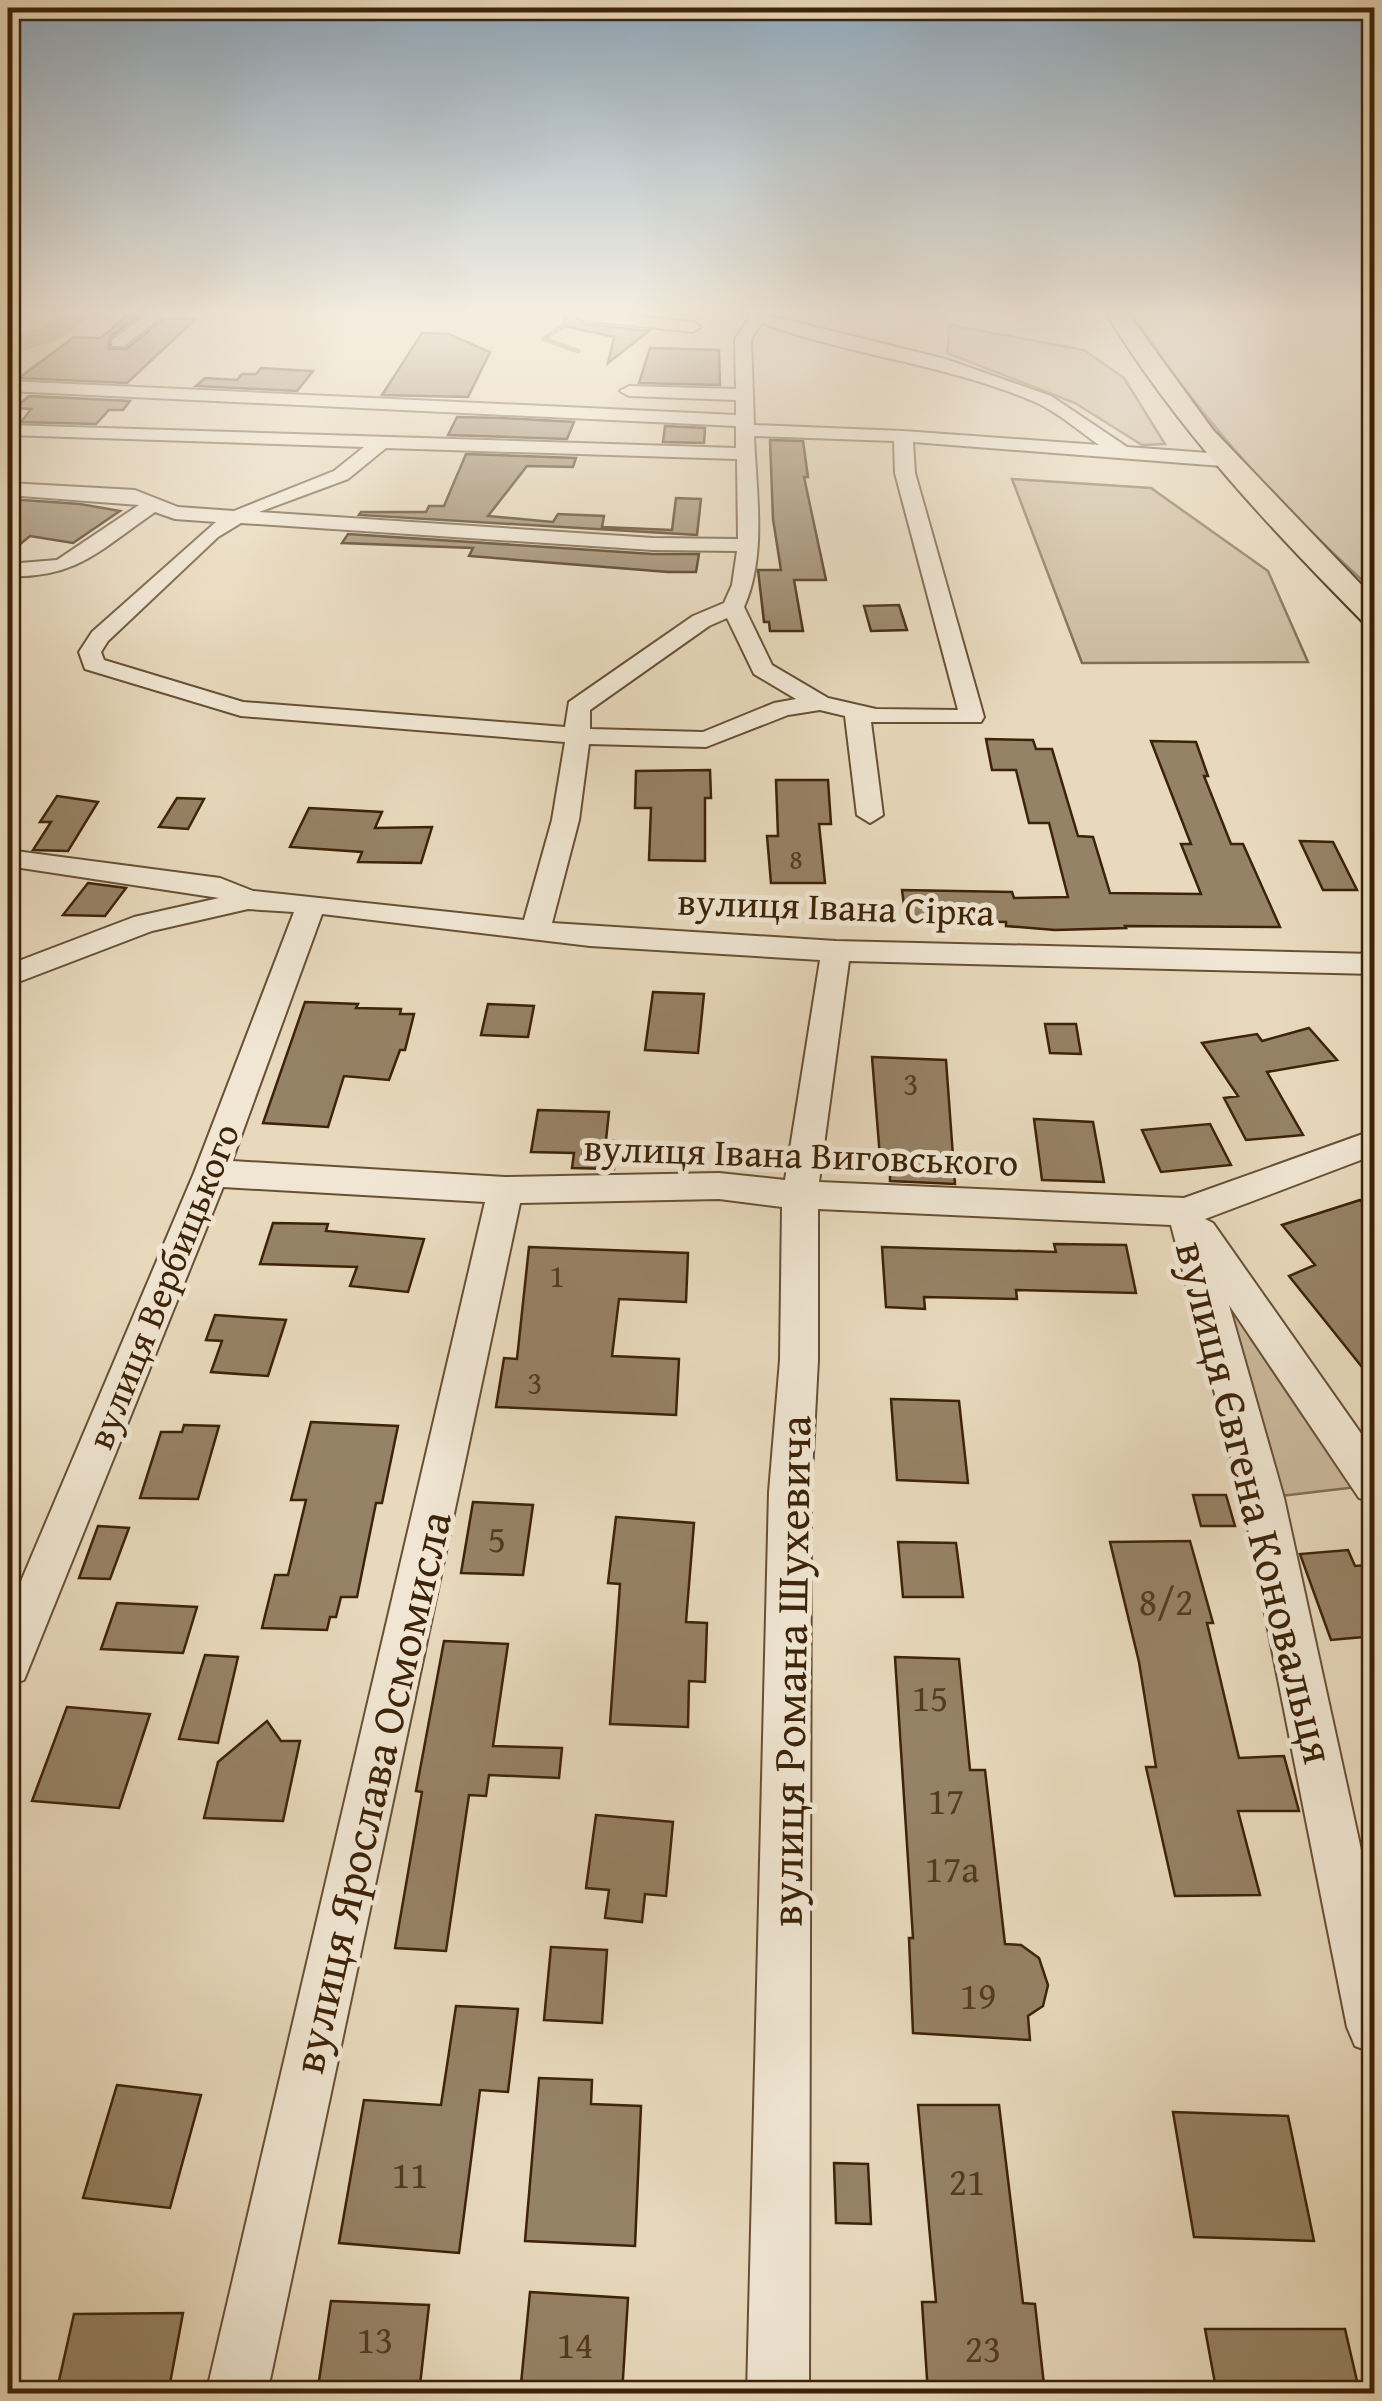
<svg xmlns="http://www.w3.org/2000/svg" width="1382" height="2401" font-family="'Gentium Book Plus',serif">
	<rect width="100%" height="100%" fill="#e8d9bc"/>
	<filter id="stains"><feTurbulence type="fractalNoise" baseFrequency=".002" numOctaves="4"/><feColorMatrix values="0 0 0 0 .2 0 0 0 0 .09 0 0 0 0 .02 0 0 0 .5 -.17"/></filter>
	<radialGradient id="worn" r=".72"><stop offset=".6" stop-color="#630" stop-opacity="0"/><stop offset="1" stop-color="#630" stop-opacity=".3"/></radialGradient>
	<path fill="#cbba9d" stroke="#846e52" stroke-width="2.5" d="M1133,315l241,1v275c-91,-82 -175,-173 -241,-276z
		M950,325l134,25 40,28 41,66 -23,1 -67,-42 -128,-50z
		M1012,479l139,9 117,83 40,91 -226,1z
		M1185,1212l189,273 -111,13z"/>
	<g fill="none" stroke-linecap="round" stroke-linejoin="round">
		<path stroke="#816b4e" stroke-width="5" d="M578,315l-34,24 34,12"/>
		<path fill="#ae9b7e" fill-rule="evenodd" d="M63,315h31l-36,25 -50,15v-16l32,-11z"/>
	</g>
	<path fill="#968265" stroke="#3d2307" stroke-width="2.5" d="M565,315h8l11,9 65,7 -41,32 6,-26 -50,-11z
		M126,316l11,1 -27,20 -1,12h17l39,-31 31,1 -69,64 -108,-5 55,-41 27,1z
		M422,333l27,1 41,18 -22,45 -86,-2z
		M650,348l69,2 1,35 -81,-2z
		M261,368l52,3 -16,20 -101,-5 9,-8 32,2 5,-6h14z
		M29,396l101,5 -7,9h-14l-13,14 -75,-2 10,-13 -16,-1z
		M457,417l45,1 72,4 -7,17 -119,-4z
		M665,426l40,2 -1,15 -41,-1z
		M770,440l33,1 5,36h-4l22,103h-32l9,51h-33l-1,-9h-5l-6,-52h23l-8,-51z
		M466,454l110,4 -3,9 -46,-1 -39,50 65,6 5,-8 46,2 -2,11 70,3 4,-32 25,1 -4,36 -338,-20 2,-3h65l3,-6h15z
		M8,499l72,5 40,7 -47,32 -43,-7 -22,18z
		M348,534l305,20h46l-3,18h-28l-199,-16 4,-8 -131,-5z
		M899,605l8,25 -36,1 -7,-25z
		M986,739l47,1 3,9h16l26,87 15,1 17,56 91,1 -20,-50h10l-40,-103 45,1 12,34h-4l27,68h12l37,83 -155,-1 1,2 -71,2 -49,-4v-4l-100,-2 -4,-30 110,2 2,6 54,-1 -19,-74h-20l-13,-53h-24z
		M710,770l1,28h-6v63l-56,-1 2,-52h-16l1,-37z
		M776,780h52l3,44h-12l6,59h-54l-4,-47h11z
		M57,796l41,6 -30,49 -35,-1 18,-28h-11z
		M177,798l27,1 -16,30 -29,-2z
		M309,808l73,4 -7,16 57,-1 -11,36 -63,-1 4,-10 -72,-5z
		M1300,841l33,1 24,48h-34z
		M88,883l38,5 -21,28 -42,-1z
		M653,992l51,2 -6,59 -53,-3z
		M305,1002l53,2 -2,4 45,1 -1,5h14l-9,36h-5l-11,30 -45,-4 -16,51 -65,-4z
		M488,1004l46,2 -6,31 -47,-2z
		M1045,1024h31l5,30 -31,-1z
		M1309,1028l28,32 -70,12 36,63 -57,5 -22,-42 14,-2 -36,-53 55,-9 5,7z
		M872,1057l74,3 9,124 -65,-3v-10l-9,-1z
		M538,1110l71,2 -3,28 11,1 -3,28 -42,-1 2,-15 -43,-1z
		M1034,1119l59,3 11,60 -62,-2z
		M1210,1124l21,41 -70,7 -19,-42z
		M1360,1200l14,16v166l-85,-106 26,-11 -33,-40z
		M273,1223l55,1 -2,7 98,8 -16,53 -58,-6 7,-19 -97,-3z
		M1054,1244l72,1 10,48 -120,-3 1,9 -93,-2 1,12 -39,-2 -4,-60 174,5z
		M529,1247l159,6 -2,49 -67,-3 -7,57 67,3 -3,56 -180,-8 8,-49 13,1z
		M215,1315l71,5 -18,56 -57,-4 11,-31 -16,-1z
		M891,1399l68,2 9,82 -71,-3z
		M311,1422l87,4 -16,77h-6l-19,94h-16l-5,20h-6l-3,13 -65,-2 13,-53h13l18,-75h-15z
		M184,1425l35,1 -21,73 -58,-1 21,-66h21z
		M1193,1495h33l9,31h-34z
		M473,1502l60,3 -10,70 -62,-2z
		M616,1517l78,6 -8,99 21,1 -2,59 -16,-1 -1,46 -78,-3 10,-140 -12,-1z
		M98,1526l31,2 -19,51 -31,-1z
		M1190,1541l23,82h-6l32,135 45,-2 15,55h-61l22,84 -85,1 -29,-129h10l-17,-105 -29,-120z
		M898,1542l58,1 7,54h-60z
		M1348,1550l7,16 12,-1 7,17v54l-43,4 -31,-86z
		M117,1603l80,4 -14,46 -82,-4z
		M444,1641l64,3 -15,102 69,2 -3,30 -70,-3 -3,21 -17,-1 -23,156 -51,-3 27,-156 -6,-1z
		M205,1655l33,2 -20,86 -39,-4z
		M895,1657l64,2 11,111h15l20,174 16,1 18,13 9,27 -5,21 -15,10 2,24 -117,-7 -4,-95h4z
		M67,1707l83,7 -31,94 -87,-7z
		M267,1721l14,20h19l-17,80 -79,-3 14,-56z
		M596,1815l77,7 -7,74 -21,-2 -3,28 -37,-4 4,-28 -23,-2z
		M551,1947l56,3 -5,73 -58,-3z
		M456,2006l62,3 -10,83 -28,-2 -21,163 -120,-10 25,-143 77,5z
		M539,2078l53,2 -1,24 50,2 -6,140 -110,-5z
		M117,2085l84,10 -31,113 -87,-10z
		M918,2105h81l24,198 12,1 10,90h-117l-6,-92h14z
		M1173,2112l115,4 26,125 -120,-4z
		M834,2163l34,1 3,60 -35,-1z
		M530,2292l98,6 -6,96h-102z
		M331,2301l98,4 -10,89h-102z
		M183,2313l-15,81h-112l18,-80z
		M1205,2329h140l15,65h-143z"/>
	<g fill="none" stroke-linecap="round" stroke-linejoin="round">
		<defs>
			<path id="minor" d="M146,315h17l-39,31h-12v-6z
				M576,315h46l71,7 8,5 -8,5 -109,-12z
				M747,315h20l178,44 106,37 76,51 95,7 9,6 -9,6 -309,-24 2,31 69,244 -3,5h-110l12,93 -13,8 -13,-8 -12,-99 -25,-6 -32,5 -82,32 -117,-3 -10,76 -27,103 284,18 538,13v20l-525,-13 -30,221 365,16 190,-68v25l-169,64 8,4 161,229v52l-15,-6 -130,-193 55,193 90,411v144l-19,-7 -8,-19 -105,-529 -71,-273 -353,-16v151l-7,132 -2,902h-62l22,-902 11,-132 2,-153 -63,-8 -199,4 -253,1191h-61l279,-1192 -262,-15 -199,493 -16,6v-74l186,-439 100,-261 -46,-3 -96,22 -144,55v-21l126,-48 85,-19 -211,-32v-16l212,28 33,13 271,29 28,-100 13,-78 -324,-26 -156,-47 -6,-17 13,-20 124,-110 -41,-3 -20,-7c-53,36 -78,67 -147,64v-12l49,-4 82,-55 -131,-10v-12l127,7 43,17 56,4 100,-40 30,-24 -356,-12v-10l728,23v-22l-728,-35v-10l728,34v-15l-107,-4 -9,-5 9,-5 107,3 -1,-50 14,-21zM762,323c89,33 185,41 273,79 23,10 44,29 64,43l-196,-14 -149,-6 -3,-86zM754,436l140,5 1,32 63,237 -82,-1 -48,-11 -56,-33 -28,-58c23,-52 12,-115 10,-171zM386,448l351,11 1,80 -85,-1 -394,-26 89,-33zM241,523l412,27 84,1 -5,34 -8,18 -31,13 -124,86 -4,25 -322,-25 -139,-42 -3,-8 7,-11 110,-104zM727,618l27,56 42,25 -22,4 -71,29 -113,-3v-19l119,-84zM322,914l268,32 230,14 -35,220 -66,-7 -214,4 -273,-16z"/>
			<path id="highway" d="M1107,315h22l84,115 161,168v26l-11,-2c-95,-96 -185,-192 -256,-307z"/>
		</defs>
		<use href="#minor" stroke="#685034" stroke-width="4"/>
		<use href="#highway" stroke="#3d2307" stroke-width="4"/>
		<use href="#minor" fill="#f0e6d3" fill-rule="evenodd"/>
		<use href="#highway" fill="#e8d9bc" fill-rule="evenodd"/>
	</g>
	<linearGradient id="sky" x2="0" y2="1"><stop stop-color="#91aabe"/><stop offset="0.48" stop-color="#f5eee1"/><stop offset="1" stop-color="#f5eee1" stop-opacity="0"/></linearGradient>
	<rect width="1382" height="651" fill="url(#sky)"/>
	<g text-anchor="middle" stroke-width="10" stroke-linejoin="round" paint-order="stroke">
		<g font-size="28" fill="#533b1e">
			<text x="796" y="869">8</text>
		</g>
		<g font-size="32" fill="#533b1e">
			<text x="911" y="1095">3</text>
			<text x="557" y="1287">1</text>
			<text x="535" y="1394">3</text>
		</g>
		<g font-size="38" fill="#3d2307" stroke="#f0e6d3">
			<text transform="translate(836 907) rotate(2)" y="13">вулиця Івана Сірка</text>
			<text transform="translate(801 1155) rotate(2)" y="13">вулиця Івана Виговського</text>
			<text transform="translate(163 1286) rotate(-68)" y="13">вулиця Вербицького</text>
		</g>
		<g font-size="38" fill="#533b1e">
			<text x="497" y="1552">5</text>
			<text x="1166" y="1615">8/2</text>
			<text x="930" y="1711">15</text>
			<text x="946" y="1814">17</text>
			<text x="952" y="1882">17а</text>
			<text x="978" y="2009">19</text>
			<text x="410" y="2188">11</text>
			<text x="967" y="2195">21</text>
			<text x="375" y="2353">13</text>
			<text x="575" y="2358">14</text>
			<text x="983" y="2362">23</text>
		</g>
		<g font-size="45" fill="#3d2307" stroke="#f0e6d3">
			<text transform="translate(1256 1502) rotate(76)" y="16">вулиця Євгена Коновальця</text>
			<text transform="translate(790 1671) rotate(-89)" y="16">вулиця Романа Шухевича</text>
			<text transform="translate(371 1792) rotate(-77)" y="16">вулиця Ярослава Осмомисла</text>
		</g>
	</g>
	<rect width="1382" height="2401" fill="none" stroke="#e8d9bc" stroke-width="40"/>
	<rect x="10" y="10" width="1362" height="2381" fill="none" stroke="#3d2307" stroke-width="5"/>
	<rect x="20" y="20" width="1342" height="2361" fill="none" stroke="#3d2307" stroke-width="2.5"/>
	<rect width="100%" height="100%" filter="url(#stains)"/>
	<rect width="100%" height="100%" fill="url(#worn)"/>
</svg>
